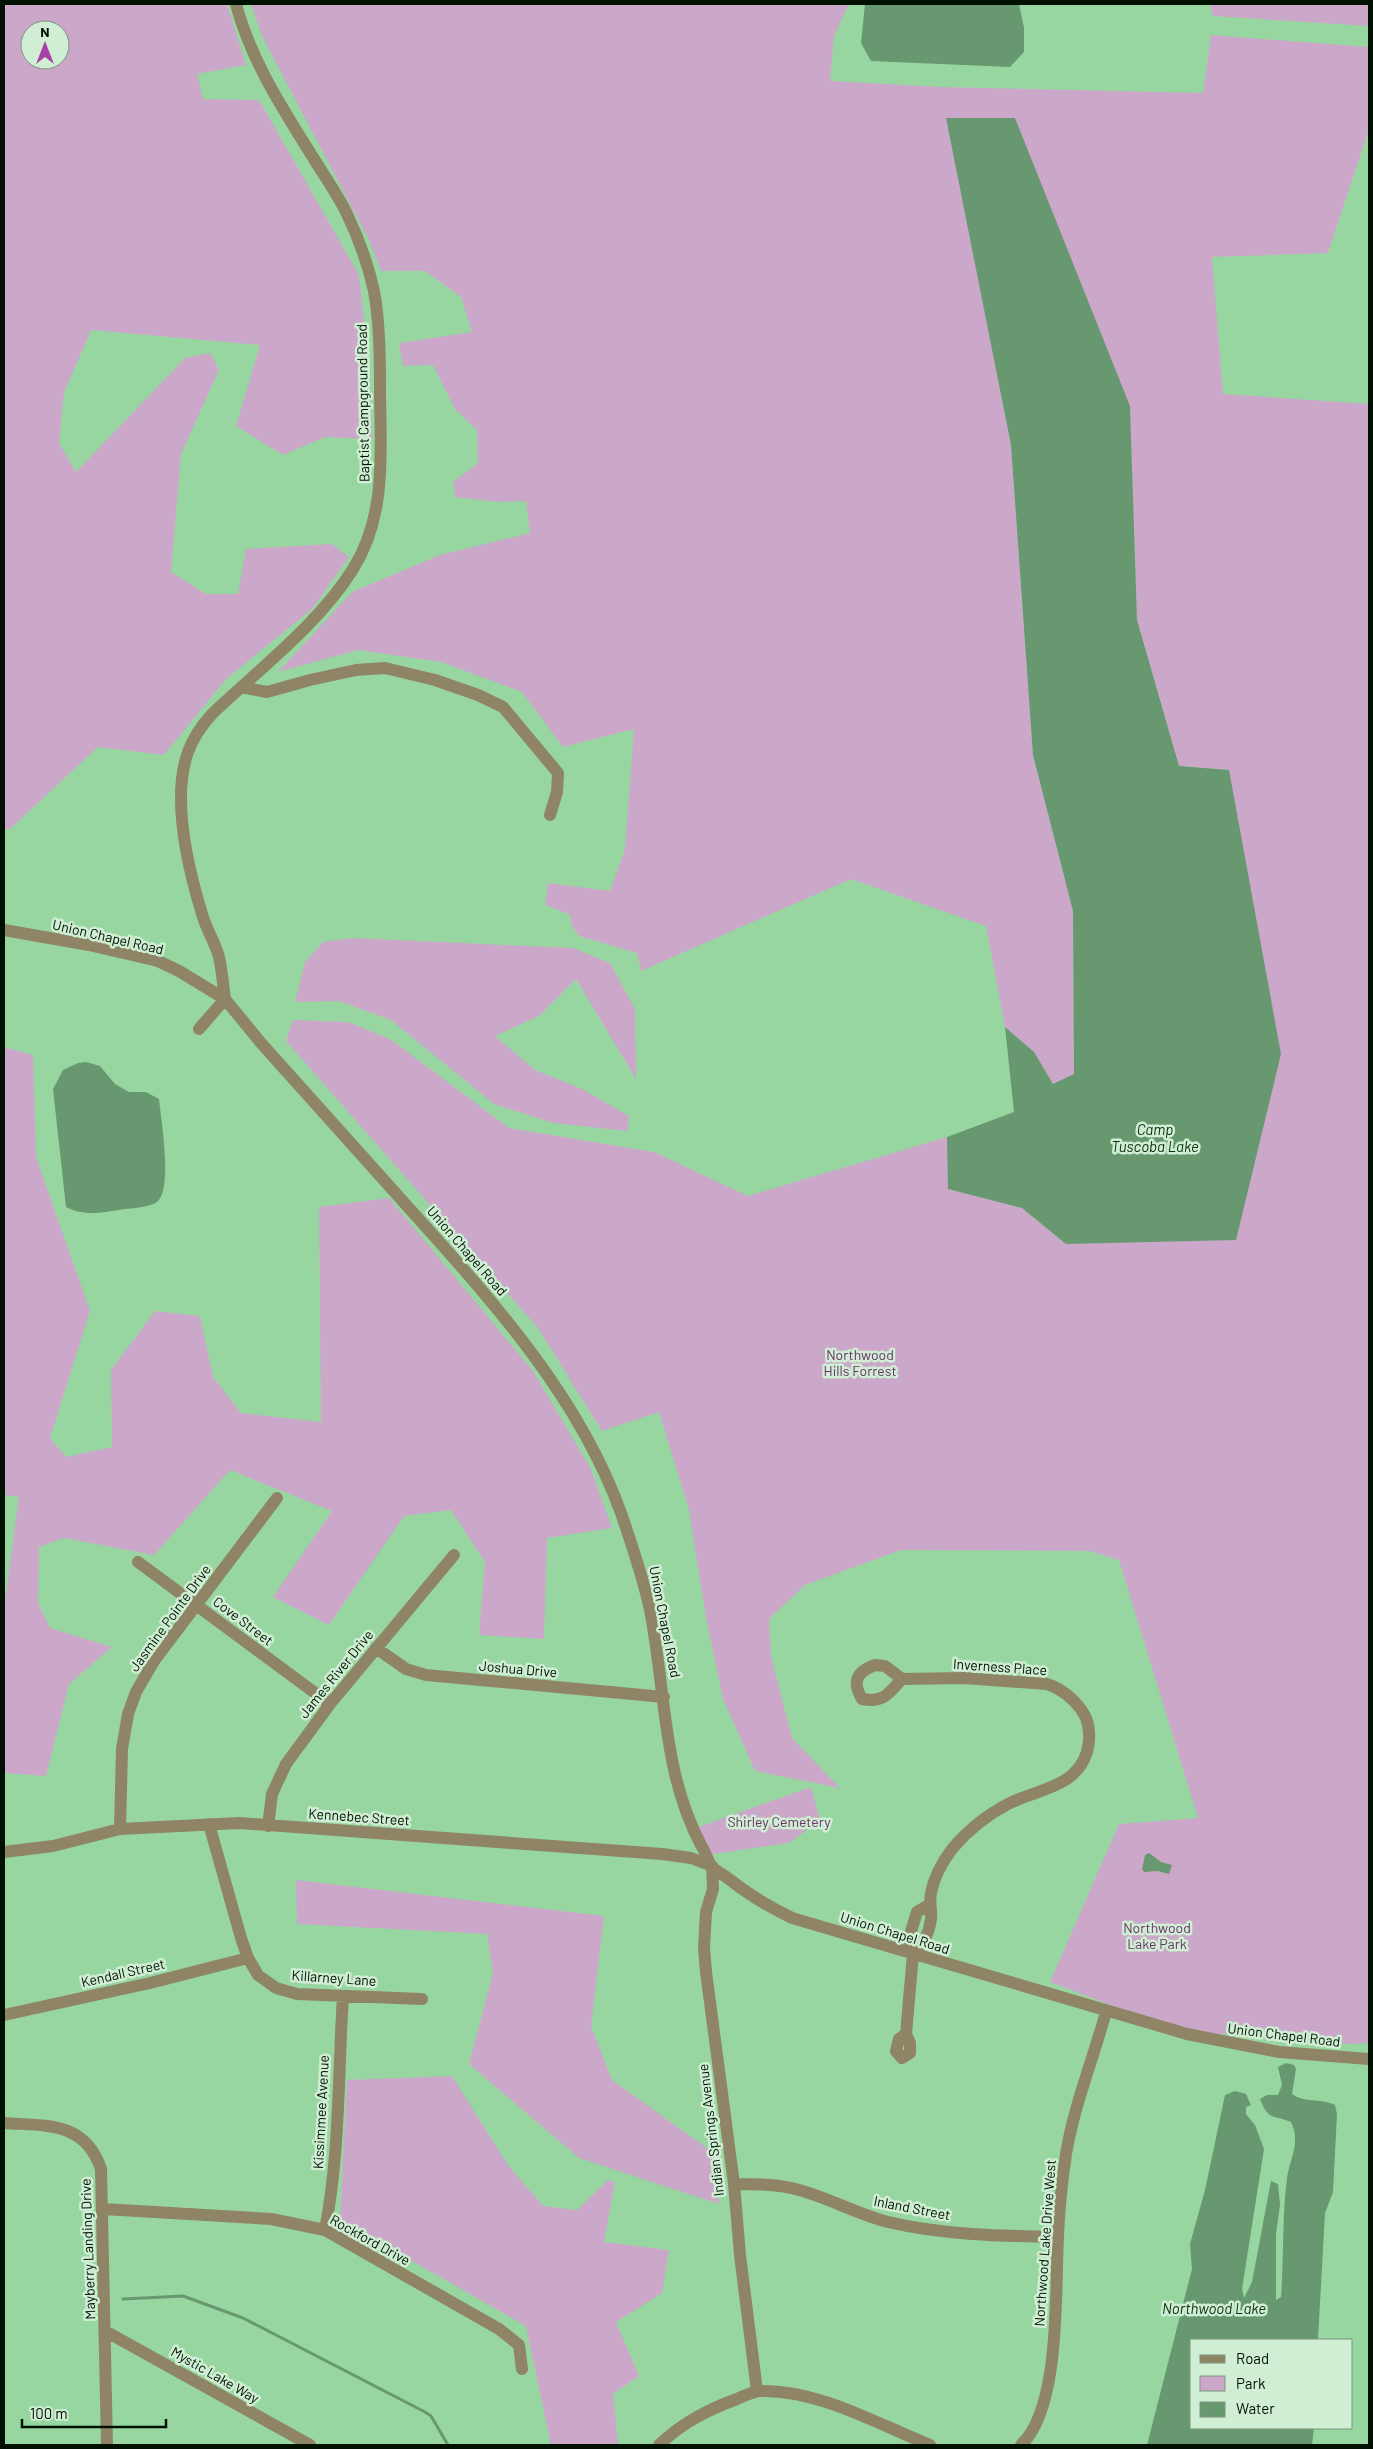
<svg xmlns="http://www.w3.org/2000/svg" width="1373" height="2449" font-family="Barlow,sans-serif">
	<rect width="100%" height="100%" fill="#98d6a1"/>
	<path fill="#cba8c9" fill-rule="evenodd" d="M4,4h223l19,61 -49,9 6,25 56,1 100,175 10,91 3,73 -47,-2 -42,18 -47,-29 24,-81 -169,-15 -27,63 -5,50 17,29 109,-114 25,-5 9,17 -38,84 -10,118 35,22h32l8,-45 86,-5 17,13 -37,52 -86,70 -62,76 -66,-8 -88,82 -6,1zM30,30h30v30h-30z
		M251,4h598l-15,32 -4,45 111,6 262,6 8,-58 158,12v82l-41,124 -116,4 11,137 146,10v1639l-26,1 -114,-10h-42l-137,-52 69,-158 79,-6 -79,-258 -29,-9 -189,-1 -96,35 -36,34 2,37 21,82 48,50 -85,-17 -32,-72 -17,-81 -17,-108 -30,-98 -57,19 -64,-103 -252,-287 7,-21 55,2 42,17 119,89 145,24 94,44 199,-59 1,52 74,19 44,36 163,-474 -50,-4 -42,-146 -7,-214 -183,-288 64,327 22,310 40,156 1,163 -21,10 -19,-32 -29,-25 -19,-101 -135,-47 -210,92 -4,-18 -58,-17 -8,-12v-9l-26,-10 3,-22 62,8 15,-42 9,-120 -71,18 -41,-55 -81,-30 -83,-12 -80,22 74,-80 88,-37 90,-22 -4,-32 -28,1 -43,-5 -2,-15 25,-19 -1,-33 -22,-21 -22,-44 -30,1 -4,-23 73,-11 -11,-35 -36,-26h-44l-12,-31 -107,-204z
		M1210,4h159v22l-156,-10z
		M353,938l220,10 37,15 25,46 1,70 -60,-100 -37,37 -44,20 40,34 47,19 47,27 -2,15 -74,-8 -59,-19 -103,-84 -52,-19 -44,1 10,-40 18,-20z
		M4,1047l29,8 3,102 54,154 -40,127 16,19 46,-10 -1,-77 44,-59 45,5 13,61 28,36 80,9 -2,-215 70,-9 144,173 58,98 21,59 -65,10 -3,101 -65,-4 6,-73 -34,-52 -47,6 -75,109 -56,-28 59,-86 -102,-41 -76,85 -90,-17 -25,9 -1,56 12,25 62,19 -43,37 -23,92 -42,-3v-165l15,-111 -15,-2z
		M811,1787l9,33 -31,23 -83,12 -13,-26z
		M296,1880l308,36 -13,110 21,54 103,74 4,50 -140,-46 -110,-94 24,-91 -6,-39 -190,-10z
		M452,2076l56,89 35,41 34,4 31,-30 7,2 -11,60 65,8 -7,43 -46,29 23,54 -26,18 5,51h-67l-25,-119 -186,-106 7,-140z"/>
	<path fill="#68986f" d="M865,4h154l5,24v24l-14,15 -139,-6 -10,-18z
		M946,118h69l115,288 7,214 42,146 50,4 52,284 -45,186 -170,4 -44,-36 -74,-19 -1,-52 67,-25 -9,-85 29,25 19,32 21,-10 -1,-163 -40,-156 -22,-310z
		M86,1062l14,4 15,18 14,8h17l13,7c2,21 14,90 -2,103 -9,6 -27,6 -38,8 -18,3 -36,6 -53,-3l-13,-118 10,-19 15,-7z
		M1149,1853l12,9 11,3 -3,9 -11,-3 -14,1 -2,-3 3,-14z
		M1286,2063l8,2 2,4 -4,25c11,9 30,4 43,11l2,9 -4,78 -8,21 -7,127h-126v88h122l-2,17h-165l45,-176 -2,-25 15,-54 20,-95 10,-4 11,3 5,11 -5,2v7l9,11 9,24 -22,140 2,9 8,-16 19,-101 7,3 2,21 -4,29v66l5,-3c3,-40 1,-80 6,-119 3,-20 14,-35 4,-56 -18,-8 -22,0 -31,-23l7,-4h11l4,-10 -4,-18z"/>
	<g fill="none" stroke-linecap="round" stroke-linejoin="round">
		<path stroke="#68986f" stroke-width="3" d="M123,2299l60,-3 60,22 182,94 6,4 17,29"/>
		<path stroke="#8f8466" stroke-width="12" d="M241,687l26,5 43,-12 46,-10 29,-2 50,12 43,15 25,12 55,66 -1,19 -7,23
			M4,930l85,15 69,16 21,10 46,28 36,44c52,58 104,116 156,174 80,89 163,182 204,296 11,32 22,64 29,97 16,81 12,163 52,237 4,6 6,15 10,20 4,4 12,8 17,12 20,16 40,28 63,39l395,116 92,18 90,7
			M199,1029l26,-30c-2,-14 -3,-29 -6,-42 -4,-15 -13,-28 -17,-43 -14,-46 -31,-115 -14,-162 5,-14 14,-27 24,-38 47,-45 107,-90 141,-145 33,-52 28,-115 27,-173 0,-36 0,-71 -6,-105 -6,-27 -15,-52 -27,-77 -9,-19 -22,-37 -33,-55 -31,-50 -63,-98 -78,-155
			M138,1562l192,142
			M376,1648l30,21 20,6 238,22
			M875,1665l10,1 17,13c-14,15 -18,24 -40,20 -10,-17 -6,-27 13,-34z
			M902,1679l62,-1 83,6c16,5 32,19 39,34 4,11 4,23 1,34 -11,36 -50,37 -79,52 -21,11 -40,26 -56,45 -9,12 -18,28 -21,44 -2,9 1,17 0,26 -2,14 -7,26 -18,35l-4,-16 8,-26 12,-7
			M209,1824l32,114 7,20 10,17 18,13 21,6 125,5
			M268,1826l4,-32 14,-30 44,-60 124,-149
			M120,1829l2,-80 6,-35 8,-22 18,-31 123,-163
			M4,1852l49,-6 67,-17 119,-6 423,31 29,4 21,8 1,23 -7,23 -2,36 2,24 28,212 6,71 17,136
			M4,2015l146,-32 98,-25
			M906,2034l7,-80
			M906,2034l4,9v10l-8,5 -6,-7 3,-12z
			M4,2123c42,3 81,-2 97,46l6,276
			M734,2184c21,0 44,0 65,6 30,8 58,24 89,32 55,13 113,14 170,15
			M103,2209l168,10 54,11 174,99 20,16 3,24
			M325,2230c15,-77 13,-156 18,-234
			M105,2331l205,114
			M659,2445c23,-22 48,-35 78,-46 7,-3 15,-7 22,-8 59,-2 118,33 171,54
			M1021,2445c40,-37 34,-156 37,-208 1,-28 4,-56 8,-83 8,-48 27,-95 40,-142"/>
	</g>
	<g text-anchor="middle" stroke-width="5" stroke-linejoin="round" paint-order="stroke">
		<g font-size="14" fill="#001102" stroke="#cfeed3">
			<text transform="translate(363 403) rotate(-91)" y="5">Baptist Campground Road</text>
			<text transform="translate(108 937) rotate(13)" y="5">Union Chapel Road</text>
			<text transform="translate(467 1251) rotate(49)" y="5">Union Chapel Road</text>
			<text transform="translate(170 1618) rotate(-54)" y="5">Jasmine Pointe Drive</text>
			<text transform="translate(243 1621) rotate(37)" y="5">Cove Street</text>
			<text transform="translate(665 1622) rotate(79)" y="5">Union Chapel Road</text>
			<text transform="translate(1000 1667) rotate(4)" y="5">Inverness Place</text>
			<text transform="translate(518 1669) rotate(5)" y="5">Joshua Drive</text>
			<text transform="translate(336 1674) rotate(-51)" y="5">James River Drive</text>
			<text transform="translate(359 1817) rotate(4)" y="5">Kennebec Street</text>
			<text transform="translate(895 1933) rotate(17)" y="5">Union Chapel Road</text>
			<text transform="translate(123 1973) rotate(-13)" y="5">Kendall Street</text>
			<text transform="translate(334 1978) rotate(4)" y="5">Killarney Lane</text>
			<text transform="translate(1284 2035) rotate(7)" y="5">Union Chapel Road</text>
			<text transform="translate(321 2112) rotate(-87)" y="5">Kissimmee Avenue</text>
			<text transform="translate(711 2130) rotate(-97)" y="5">Indian Springs Avenue</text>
			<text transform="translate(912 2208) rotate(11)" y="5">Inland Street</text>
			<text transform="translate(370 2240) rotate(29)" y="5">Rockford Drive</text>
			<text transform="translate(1045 2243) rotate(-86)" y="5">Northwood Lake Drive West</text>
			<text transform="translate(88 2249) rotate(-92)" y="5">Mayberry Landing Drive</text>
			<text transform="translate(215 2375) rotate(30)" y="5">Mystic Lake Way</text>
		</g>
		<g font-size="14" fill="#693167" stroke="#cfeed3">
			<text x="860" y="1360">Northwood<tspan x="860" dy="16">Hills Forrest</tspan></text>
			<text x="779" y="1827">Shirley Cemetery</text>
			<text x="1157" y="1933">Northwood<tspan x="1157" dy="16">Lake Park</tspan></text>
		</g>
		<g font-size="15" font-style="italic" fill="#0c3215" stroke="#cfeed3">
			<text x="1155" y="1135">Camp<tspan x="1155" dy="17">Tuscoba Lake</tspan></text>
			<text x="1214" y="2314">Northwood Lake</text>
		</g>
	</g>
	<rect width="1373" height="2449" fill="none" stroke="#001102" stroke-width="10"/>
	<rect x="1190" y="2339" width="162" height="90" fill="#cfeed3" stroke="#7c967f"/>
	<rect x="1200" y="2355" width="25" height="8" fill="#8f8466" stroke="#7c967f"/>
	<text x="1236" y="2364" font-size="15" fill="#001102">Road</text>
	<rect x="1200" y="2376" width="25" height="15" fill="#cba8c9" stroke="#7c967f"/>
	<text x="1236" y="2389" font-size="15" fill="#001102">Park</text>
	<rect x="1200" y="2402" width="25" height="15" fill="#68986f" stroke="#7c967f"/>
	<text x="1236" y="2414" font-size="15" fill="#001102">Water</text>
	<g transform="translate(45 45)"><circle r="24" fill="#cfeed3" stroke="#7c967f"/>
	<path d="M0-4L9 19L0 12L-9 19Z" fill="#a842a6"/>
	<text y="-8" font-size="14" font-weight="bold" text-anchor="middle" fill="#001102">N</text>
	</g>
	<path d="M22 2419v8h144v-8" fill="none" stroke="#001102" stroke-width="2.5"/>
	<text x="30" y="2419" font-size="15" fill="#001102" stroke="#cfeed3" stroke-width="4" paint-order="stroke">100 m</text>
</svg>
